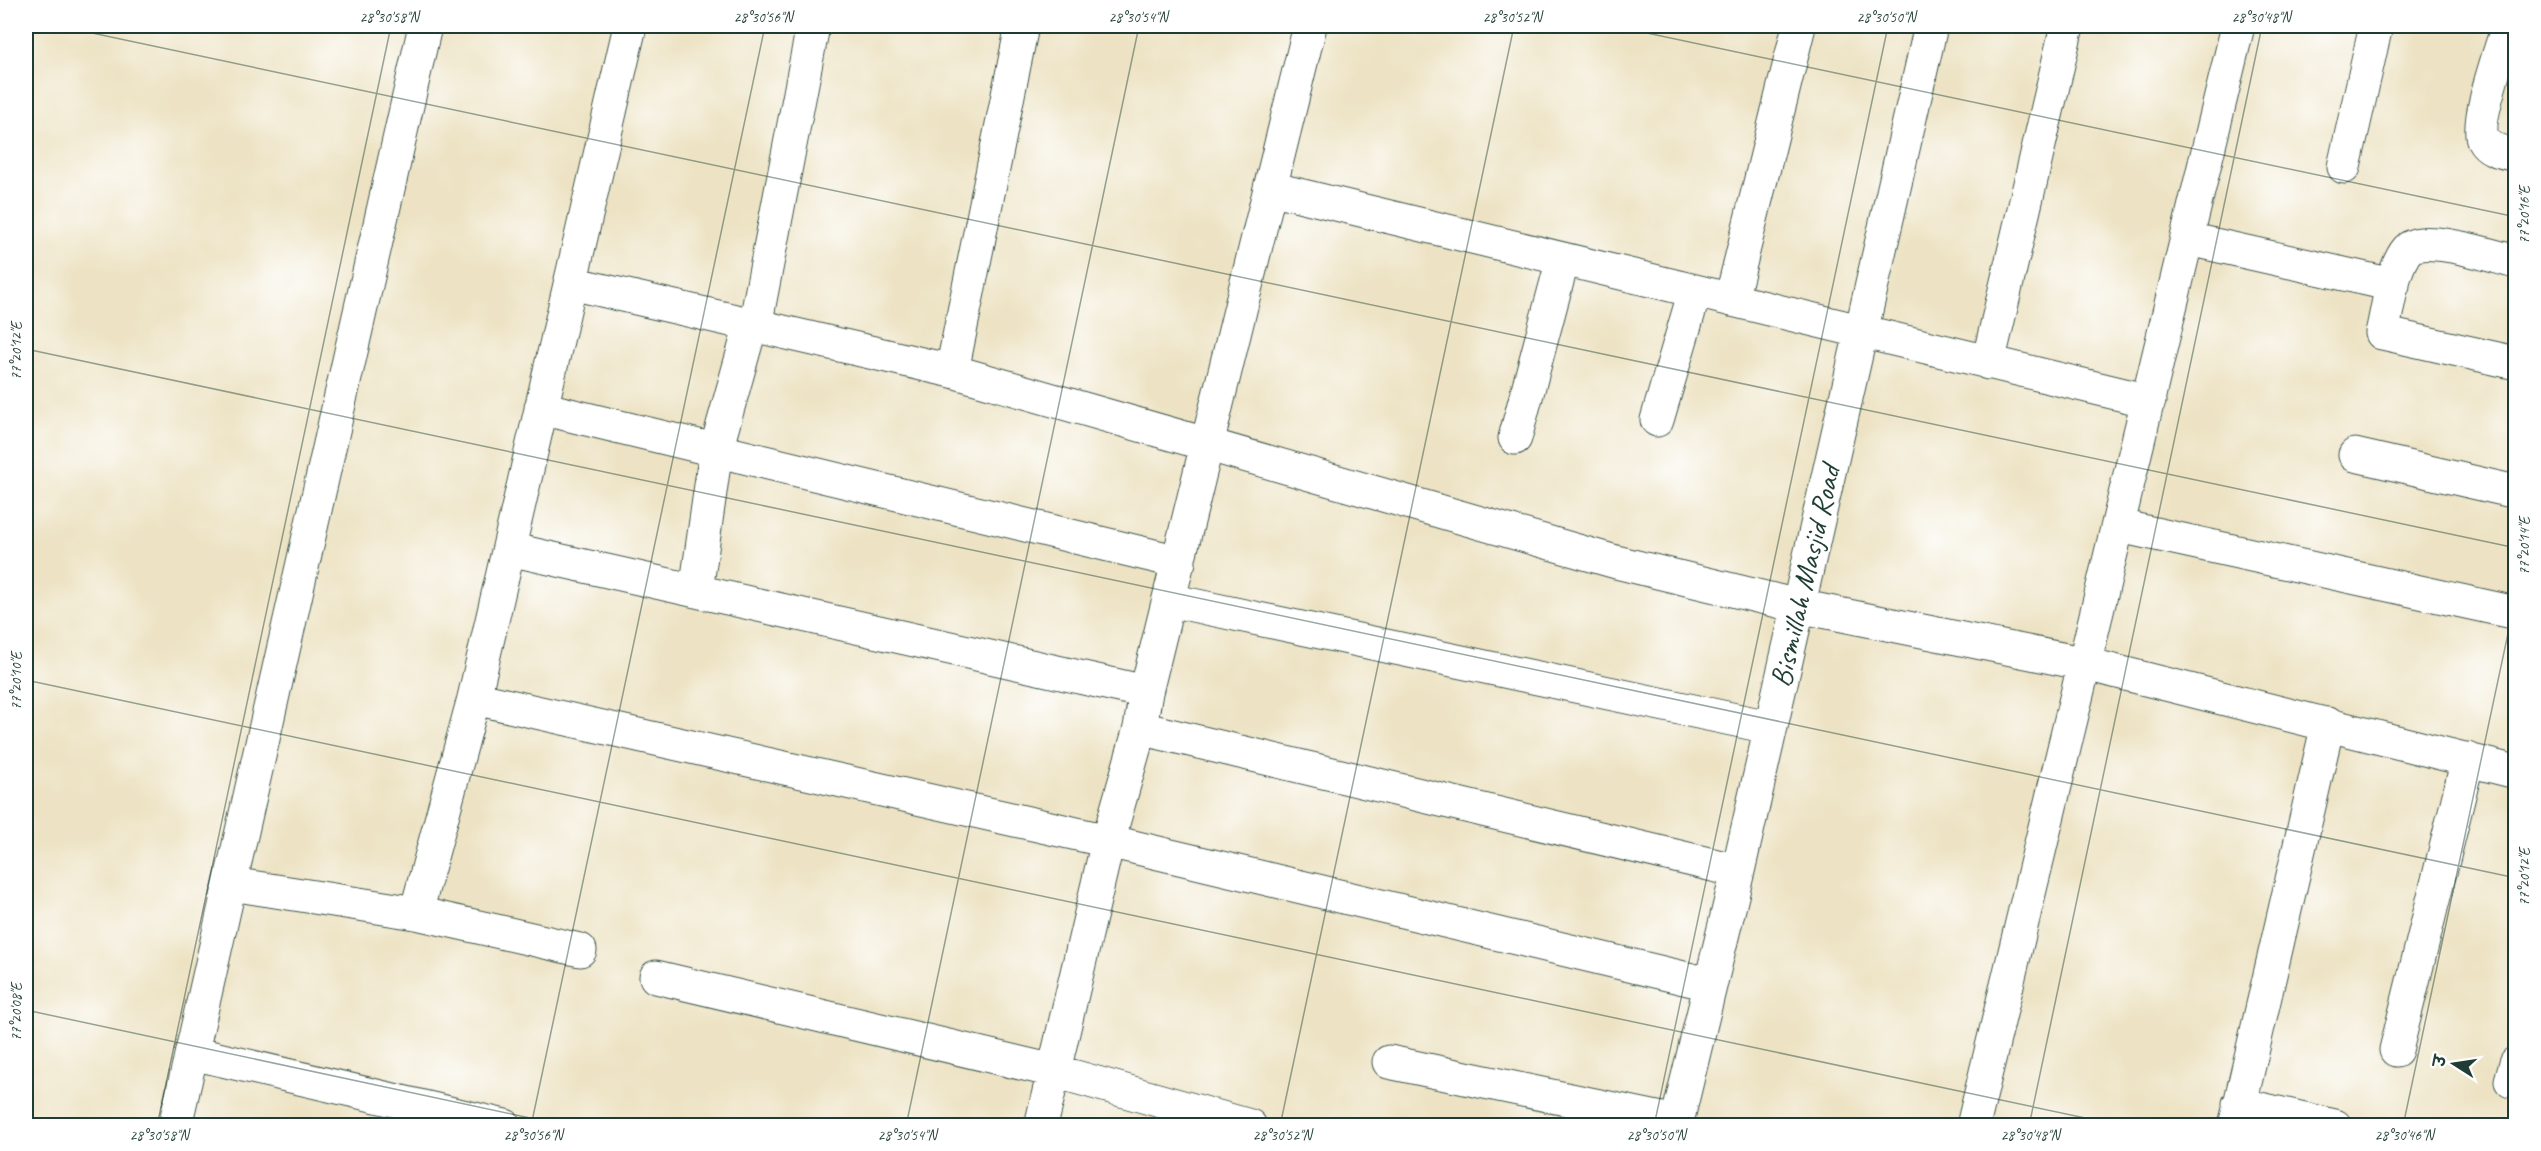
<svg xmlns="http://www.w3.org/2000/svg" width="2541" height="1151" font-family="Caveat,'Playpen Sans Deva',sans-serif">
	<rect width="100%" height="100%" fill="#fff"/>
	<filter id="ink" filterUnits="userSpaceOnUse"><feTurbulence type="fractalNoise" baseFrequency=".0167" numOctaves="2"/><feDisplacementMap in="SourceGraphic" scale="12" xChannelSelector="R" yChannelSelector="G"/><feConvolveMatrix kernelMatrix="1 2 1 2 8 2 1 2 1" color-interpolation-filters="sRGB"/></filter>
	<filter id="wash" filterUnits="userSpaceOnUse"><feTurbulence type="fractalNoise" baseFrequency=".008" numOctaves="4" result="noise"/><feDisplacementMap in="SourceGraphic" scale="24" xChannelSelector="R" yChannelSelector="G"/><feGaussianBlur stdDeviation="1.35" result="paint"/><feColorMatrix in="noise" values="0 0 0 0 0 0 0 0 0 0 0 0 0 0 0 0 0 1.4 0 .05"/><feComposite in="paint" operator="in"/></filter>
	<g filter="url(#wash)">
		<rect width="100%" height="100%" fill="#ede3c4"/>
	</g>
	<g filter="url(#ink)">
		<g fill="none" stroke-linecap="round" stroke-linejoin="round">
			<defs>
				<path id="minor" d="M2508,26c-6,20 -33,96 -25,113 6,12 22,13 33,16
					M2344,167l32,-141
					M1270,188l879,213
					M2188,239l205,46
					M2516,262c-21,-5 -94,-29 -108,-13 -16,18 -20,61 -26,84l134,30
					M571,283l381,88 664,191 182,44 288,58 430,108
					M1731,300l68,-274
					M755,326l58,-300
					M1988,363l79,-337
					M952,371l70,-345
					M541,408l638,154
					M1657,420l38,-129
					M1515,438l48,-179
					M2355,455l161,37
					M2119,526l397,87
					M509,549l637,143
					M696,591l20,-141 35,-125
					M1169,600l600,127
					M474,698l634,143 601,143
					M1140,728l598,143
					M231,884l185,29 164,37
					M416,913l58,-215 156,-672
					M656,977l398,94 196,55
					M2396,1050l72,-291
					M192,1053l313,73
					M1389,1062l287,60
					M2511,1081l5,-18
					M2239,1104l96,22
					M175,1126l250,-1100
					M1041,1126l67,-285 32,-113 6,-36 164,-666
					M1676,1126l62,-255 193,-845
					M1973,1126l265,-1100
					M2235,1126l93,-402"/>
			</defs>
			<use href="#minor" stroke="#3e564a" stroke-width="35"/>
			<use href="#minor" stroke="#fff" stroke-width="33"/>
		</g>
	</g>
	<path fill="none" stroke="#1f3d34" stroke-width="1.5" stroke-opacity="0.45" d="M59,26l2457,522M1614,26l902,191M26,349l2490,529M26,680l2097,446M26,1010l541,116M157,1126l234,-1100M531,1126l234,-1100M906,1126l233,-1100M1280,1126l234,-1100M1654,1126l234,-1100M2029,1126l233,-1100M2403,1126l113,-530"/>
	<g text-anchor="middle" stroke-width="4.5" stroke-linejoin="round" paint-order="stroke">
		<g font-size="30" fill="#1f3d34" stroke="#fff">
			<text transform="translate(1805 576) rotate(-77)" y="10">Bismillah Masjid Road</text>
		</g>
	</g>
	<rect width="2541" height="1151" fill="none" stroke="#fff" stroke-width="66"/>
	<g transform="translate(2454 1064) rotate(282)" stroke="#ffffff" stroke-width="4.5" paint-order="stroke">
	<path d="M0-4.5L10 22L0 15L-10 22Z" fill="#1f3d34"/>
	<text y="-9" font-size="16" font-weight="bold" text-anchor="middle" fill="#1f3d34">उ</text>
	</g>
	<rect x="33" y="33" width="2475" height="1085" fill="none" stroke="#1f3d34" stroke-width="2"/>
	<g font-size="15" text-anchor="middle" fill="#1f3d34">
		<text x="389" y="22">28°30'58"N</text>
		<text x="763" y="22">28°30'56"N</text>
		<text x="1138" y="22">28°30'54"N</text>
		<text x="1512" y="22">28°30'52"N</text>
		<text x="1886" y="22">28°30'50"N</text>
		<text x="2261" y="22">28°30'48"N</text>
		<text transform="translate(2524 215) rotate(-90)" y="5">77°20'16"E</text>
		<text transform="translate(16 351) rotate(-90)" y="5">77°20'12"E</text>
		<text transform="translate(2524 546) rotate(-90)" y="5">77°20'14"E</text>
		<text transform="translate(16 681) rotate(-90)" y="5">77°20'10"E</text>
		<text transform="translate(2524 877) rotate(-90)" y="5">77°20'12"E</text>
		<text transform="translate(16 1012) rotate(-90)" y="5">77°20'08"E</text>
		<text x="159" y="1140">28°30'58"N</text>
		<text x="533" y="1140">28°30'56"N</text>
		<text x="907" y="1140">28°30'54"N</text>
		<text x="1282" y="1140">28°30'52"N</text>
		<text x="1656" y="1140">28°30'50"N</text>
		<text x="2030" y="1140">28°30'48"N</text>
		<text x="2404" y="1140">28°30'46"N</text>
	</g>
</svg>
